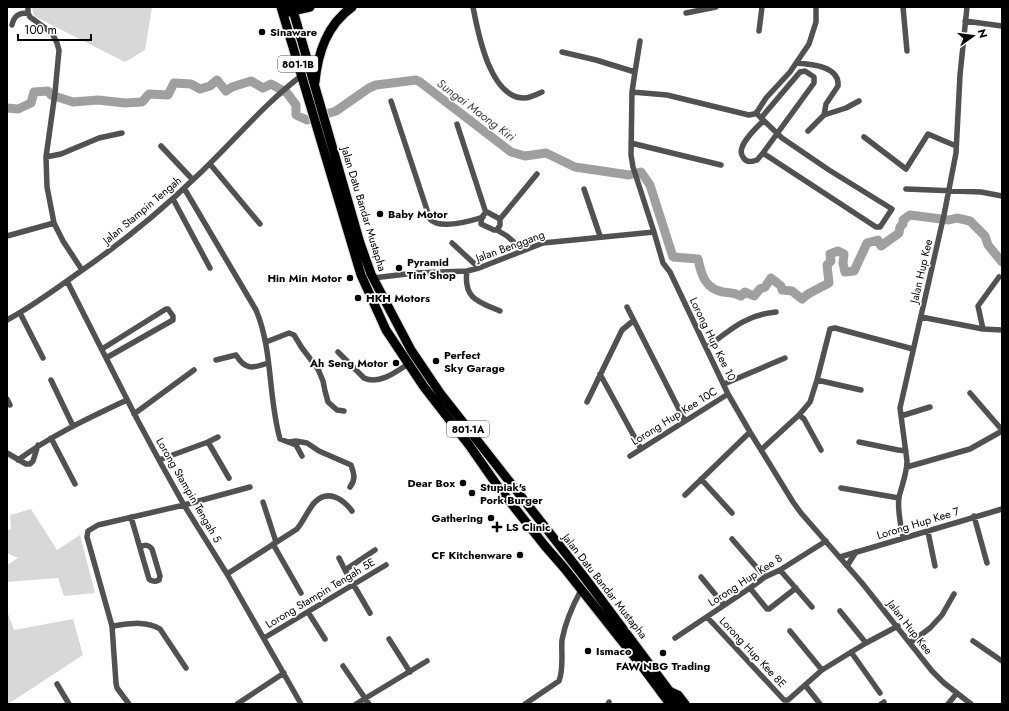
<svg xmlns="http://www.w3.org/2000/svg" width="1009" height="711" font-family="Jost,sans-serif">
	<rect width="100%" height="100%" fill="#fff"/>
	<path fill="#d8d8d8" d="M32,7h120l-7,43 -20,12 -91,-46z
		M31,509l26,41 23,-15 15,58 -31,3 -6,-18 -51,4v-17l11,-7 -11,-5v-23l4,-1 -1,-14z
		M7,611l7,19 59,-11 10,36 -75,49z"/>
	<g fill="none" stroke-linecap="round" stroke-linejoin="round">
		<path stroke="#9f9f9f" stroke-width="9" d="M7,108l11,1 13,-6 3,-11 14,-1 3,4 22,7 25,-2 27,3 17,-1 7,-8 19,1 6,-12 17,1 9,5 10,-3 7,-6 9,11 6,-4 19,-6 12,7 8,-4 16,9 9,12v10l11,5 29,-9 33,-23 7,-3 40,-5 4,2 91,70 14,4 21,-3 29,14 54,8 12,-3 9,13 23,72 25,2c3,15 7,30 25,33 7,1 10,0 18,4l4,-4 9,4 6,-7 5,-2 6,-9 10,8 1,4 10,1 10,8 6,-5 21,-11 -2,-18 4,-4 -1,-7 8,-3 6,3 -1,9 2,9 9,-1 13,-28 11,-3 3,6 18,-13 1,-6 3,-3v-4l7,-5 39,5 8,-2 13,3 15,15 3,9 14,17"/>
		<defs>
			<path id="primary" d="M669,691l9,4 7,9"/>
			<path id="trunk" d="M281,7l80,268 25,55 38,57 45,58 30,43 46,58 20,23 79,100 26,35
				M292,7l68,236 11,31 40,76 29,43 145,185 94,126
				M288,12l22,-5
				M315,82c3,-30 12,-57 37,-75"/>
		</defs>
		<use href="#primary" stroke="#dbdbdb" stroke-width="11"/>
		<use href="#trunk" stroke="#dbdbdb" stroke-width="11"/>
		<path stroke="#515151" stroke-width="5.5" d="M28,7v6l2,4 22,16 5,10 2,7 -4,43 -9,64 1,30 7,36 9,18 19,29
			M473,7c5,26 17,91 51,91 6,0 13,-4 18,-6
			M816,7v15l-7,22 -19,28 -24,26 -9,14 -3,2 -5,1 -82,-20 -35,-3 -1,63 2,12 21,65 9,31 7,9 58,122 22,38 43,70 8,11 61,70 70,88 12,12 27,21
			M903,7l4,44
			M686,13l30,-6
			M965,21l37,5
			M12,25c2,-9 6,-12 16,-12
			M759,31l3,-24
			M562,52l34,8 39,12 -3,20
			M796,63c14,1 44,3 42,23l-12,18 -2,11 -16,16
			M635,72l5,-31
			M391,101l39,118c9,11 41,2 53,-2
			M756,113l26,25 47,32 63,39 -12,18h-4l-113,-74
			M824,115l22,-7 13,-7
			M761,118l39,-46 5,-1 9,6v6l-51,70 -6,7c-5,2 -11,3 -14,-3 -8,-10 13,-29 20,-36
			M457,124l29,89
			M864,137l42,32 22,-35 28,12
			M631,143l90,22
			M161,146l32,34
			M46,157l15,-3 38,-16 23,-5
			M210,164l50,60
			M184,188l72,122c17,40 12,87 24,129l16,6 6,11
			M584,189l16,47
			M906,189l75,3 21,4
			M173,199l37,69
			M487,212l13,7v6l-3,5h-3l-13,-6c0,-5 2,-10 6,-12z
			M500,219l37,-45
			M497,230l10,6 16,14
			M7,236l47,-13
			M452,243l27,25
			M467,271c-4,28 12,31 33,40
			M373,278l42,-5 52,-2 12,-3 64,-25 111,-11
			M67,281l70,138 22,41 25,45 43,69 74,130
			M627,307l58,114
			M20,313l23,45
			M921,317l62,12 19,1
			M7,320c26,-14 50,-32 74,-49 42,-29 81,-61 117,-96 35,-33 65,-70 103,-99
			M983,329l-5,-23 21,-29
			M266,342l23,-9 5,2 8,13 16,21 5,12 2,10 3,11 9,8 7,1
			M706,348c24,-18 39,-33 70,-36
			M102,349l64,-40h2l5,7v4l-67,38
			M338,352l26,26c15,7 32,-6 44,-14
			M216,360l20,-5c10,16 17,13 32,8
			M600,374l41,75
			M51,380l22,46
			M817,380l44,10
			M724,384l61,-26
			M970,393l32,37
			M7,399l3,6
			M587,402l35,-72 11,-9
			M134,414l60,-44
			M799,415l5,4 17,31
			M901,416l29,-9
			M51,438l24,46
			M208,442l21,36
			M289,442l7,-1 11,2 12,8 32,14c3,9 5,14 -1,22
			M859,442l39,8 8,1
			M762,449l37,-34 11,-13 7,-22 13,-51 5,-1 78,21
			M7,453l19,11h4l3,-3 5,-16
			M630,456l98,-62
			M18,460c34,-25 71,-42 109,-60
			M159,460l49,-18 10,-5
			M907,467l63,-18 32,-18
			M701,479l31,34
			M841,488l58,10
			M685,495l65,-63
			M263,502l13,40
			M974,516l13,47
			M131,517l18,62c3,3 6,3 10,1l1,-4 -8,-27c-4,-5 -7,-4 -12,-2
			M928,532l7,34
			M903,538c-2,-13 -6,-28 -4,-41 3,-12 8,-24 8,-36l-7,-53 44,-193 12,-62 4,-78 7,-68
			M732,539l33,38
			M273,544l28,49
			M840,557l162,-48
			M339,558l6,12
			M847,566l9,-14
			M780,570l32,37
			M227,574l70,-45c6,-7 12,-21 18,-27 13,-13 28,-3 37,9
			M701,577l23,28
			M750,588l17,21h2l27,-21
			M840,611l26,32
			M308,612l17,27
			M370,613l-25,-43 30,-20
			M707,617l77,83h4l34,-30 44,-27 32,-17
			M112,626c16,-2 34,-6 48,3l26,39
			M790,631l32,39
			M264,638l122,-73
			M675,638l75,-50 15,-11 15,-7 46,-29
			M389,639l21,33
			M973,641l29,20
			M910,643l20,-15 12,-13 12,-21
			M851,652l29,41
			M343,666l26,38
			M57,684l12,20
			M805,685l15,19
			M129,704l-12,-16 -1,-5 -4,-57 -25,-89 1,-6 10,-6 86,-20 66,-18
			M237,704l47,-31
			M356,704l71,-43
			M525,704l34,-23c5,-13 2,-28 3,-41 3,-17 11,-35 19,-50
			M608,704l1,-2
			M881,704l3,-2
			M948,704l9,-11"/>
		<use href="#primary" stroke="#000" stroke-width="9"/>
		<use href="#trunk" stroke="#000" stroke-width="9"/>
	</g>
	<g fill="#000" stroke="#fff" stroke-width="1.5">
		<circle cx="262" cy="32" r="4"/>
		<circle cx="380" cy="214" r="4"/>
		<circle cx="399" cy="268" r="4"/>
		<circle cx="350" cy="278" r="4"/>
		<circle cx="358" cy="298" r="4"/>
		<circle cx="436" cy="361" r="4"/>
		<circle cx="396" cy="363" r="4"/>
		<circle cx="463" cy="483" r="4"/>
		<circle cx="472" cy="493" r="4"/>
		<circle cx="491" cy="518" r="4"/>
		<path d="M495 521h4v4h4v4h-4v4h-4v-4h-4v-4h4z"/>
		<circle cx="520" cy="555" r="4"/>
		<circle cx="588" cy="651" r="4"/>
		<circle cx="663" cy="653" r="4"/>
	</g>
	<g text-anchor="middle" stroke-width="3.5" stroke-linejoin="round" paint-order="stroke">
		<g fill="#fff" stroke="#4c4c4c" stroke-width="1">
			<rect x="278" y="56" width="40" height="16" rx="3"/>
			<rect x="447" y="421" width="42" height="16" rx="3"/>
		</g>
		<g font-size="10" font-weight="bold" fill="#000">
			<text x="298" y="68">801-1B</text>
			<text x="468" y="433">801-1A</text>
		</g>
		<g font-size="11" font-weight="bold" fill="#000" stroke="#fff" text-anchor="start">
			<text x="270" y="36">Sinaware</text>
			<text x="388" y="218">Baby Motor</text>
			<text x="407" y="266">Pyramid<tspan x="407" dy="13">Tint Shop</tspan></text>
			<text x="342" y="282" text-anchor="end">Hin Min Motor</text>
			<text x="366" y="302">HKH Motors</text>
			<text x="444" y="359">Perfect<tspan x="444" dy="13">Sky Garage</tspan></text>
			<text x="388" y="367" text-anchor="end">Ah Seng Motor</text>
			<text x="455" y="487" text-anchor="end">Dear Box</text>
			<text x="480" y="491">Stupiak's<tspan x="480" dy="13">Pork Burger</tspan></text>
			<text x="483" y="522" text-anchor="end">Gathering</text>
			<text x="506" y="531">LS Clinic</text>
			<text x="512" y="559" text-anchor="end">CF Kitchenware</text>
			<text x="596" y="655">Ismaco</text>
			<text x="663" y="670" text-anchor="middle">FAW NBG Trading</text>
		</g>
		<g font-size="11" fill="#000" stroke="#fff">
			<text transform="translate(364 209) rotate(73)" y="4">Jalan Datu Bandar Mustapha</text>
			<text transform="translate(142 210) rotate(-40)" y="4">Jalan Stampin Tengah</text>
			<text transform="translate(510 246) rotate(-20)" y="4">Jalan Benggang</text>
			<text transform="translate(921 271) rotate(-77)" y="4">Jalan Hup Kee</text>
			<text transform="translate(713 339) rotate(64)" y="4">Lorong Hup Kee 10</text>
			<text transform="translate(674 416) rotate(-32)" y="4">Lorong Hup Kee 10C</text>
			<text transform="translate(189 490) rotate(60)" y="4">Lorong Stampin Tengah 5</text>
			<text transform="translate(918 523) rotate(-17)" y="4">Lorong Hup Kee 7</text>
			<text transform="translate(745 580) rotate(-33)" y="4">Lorong Hup Kee 8</text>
			<text transform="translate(605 586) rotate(52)" y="4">Jalan Datu Bandar Mustapha</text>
			<text transform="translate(320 593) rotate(-31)" y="4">Lorong Stampin Tengah 5E</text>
			<text transform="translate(910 627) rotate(52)" y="4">Jalan Hup Kee</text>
			<text transform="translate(753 652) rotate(47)" y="4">Lorong Hup Kee 8E</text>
		</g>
		<g font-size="12" font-style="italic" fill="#404040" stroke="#fff">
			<text transform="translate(476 110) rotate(37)" y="4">Sungai Maong Kiri</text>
		</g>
	</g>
	<rect width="1009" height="711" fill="none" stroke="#000000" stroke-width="16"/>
	<g transform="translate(973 36) rotate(76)" stroke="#ffffff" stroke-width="3" paint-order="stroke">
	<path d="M0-3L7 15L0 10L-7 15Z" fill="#000000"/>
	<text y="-6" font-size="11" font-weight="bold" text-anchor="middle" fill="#000000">N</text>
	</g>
	<path d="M18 34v6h73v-6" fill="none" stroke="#000000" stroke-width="2"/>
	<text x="24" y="34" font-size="12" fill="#000000" stroke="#ffffff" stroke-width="3" paint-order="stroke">100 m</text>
</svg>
